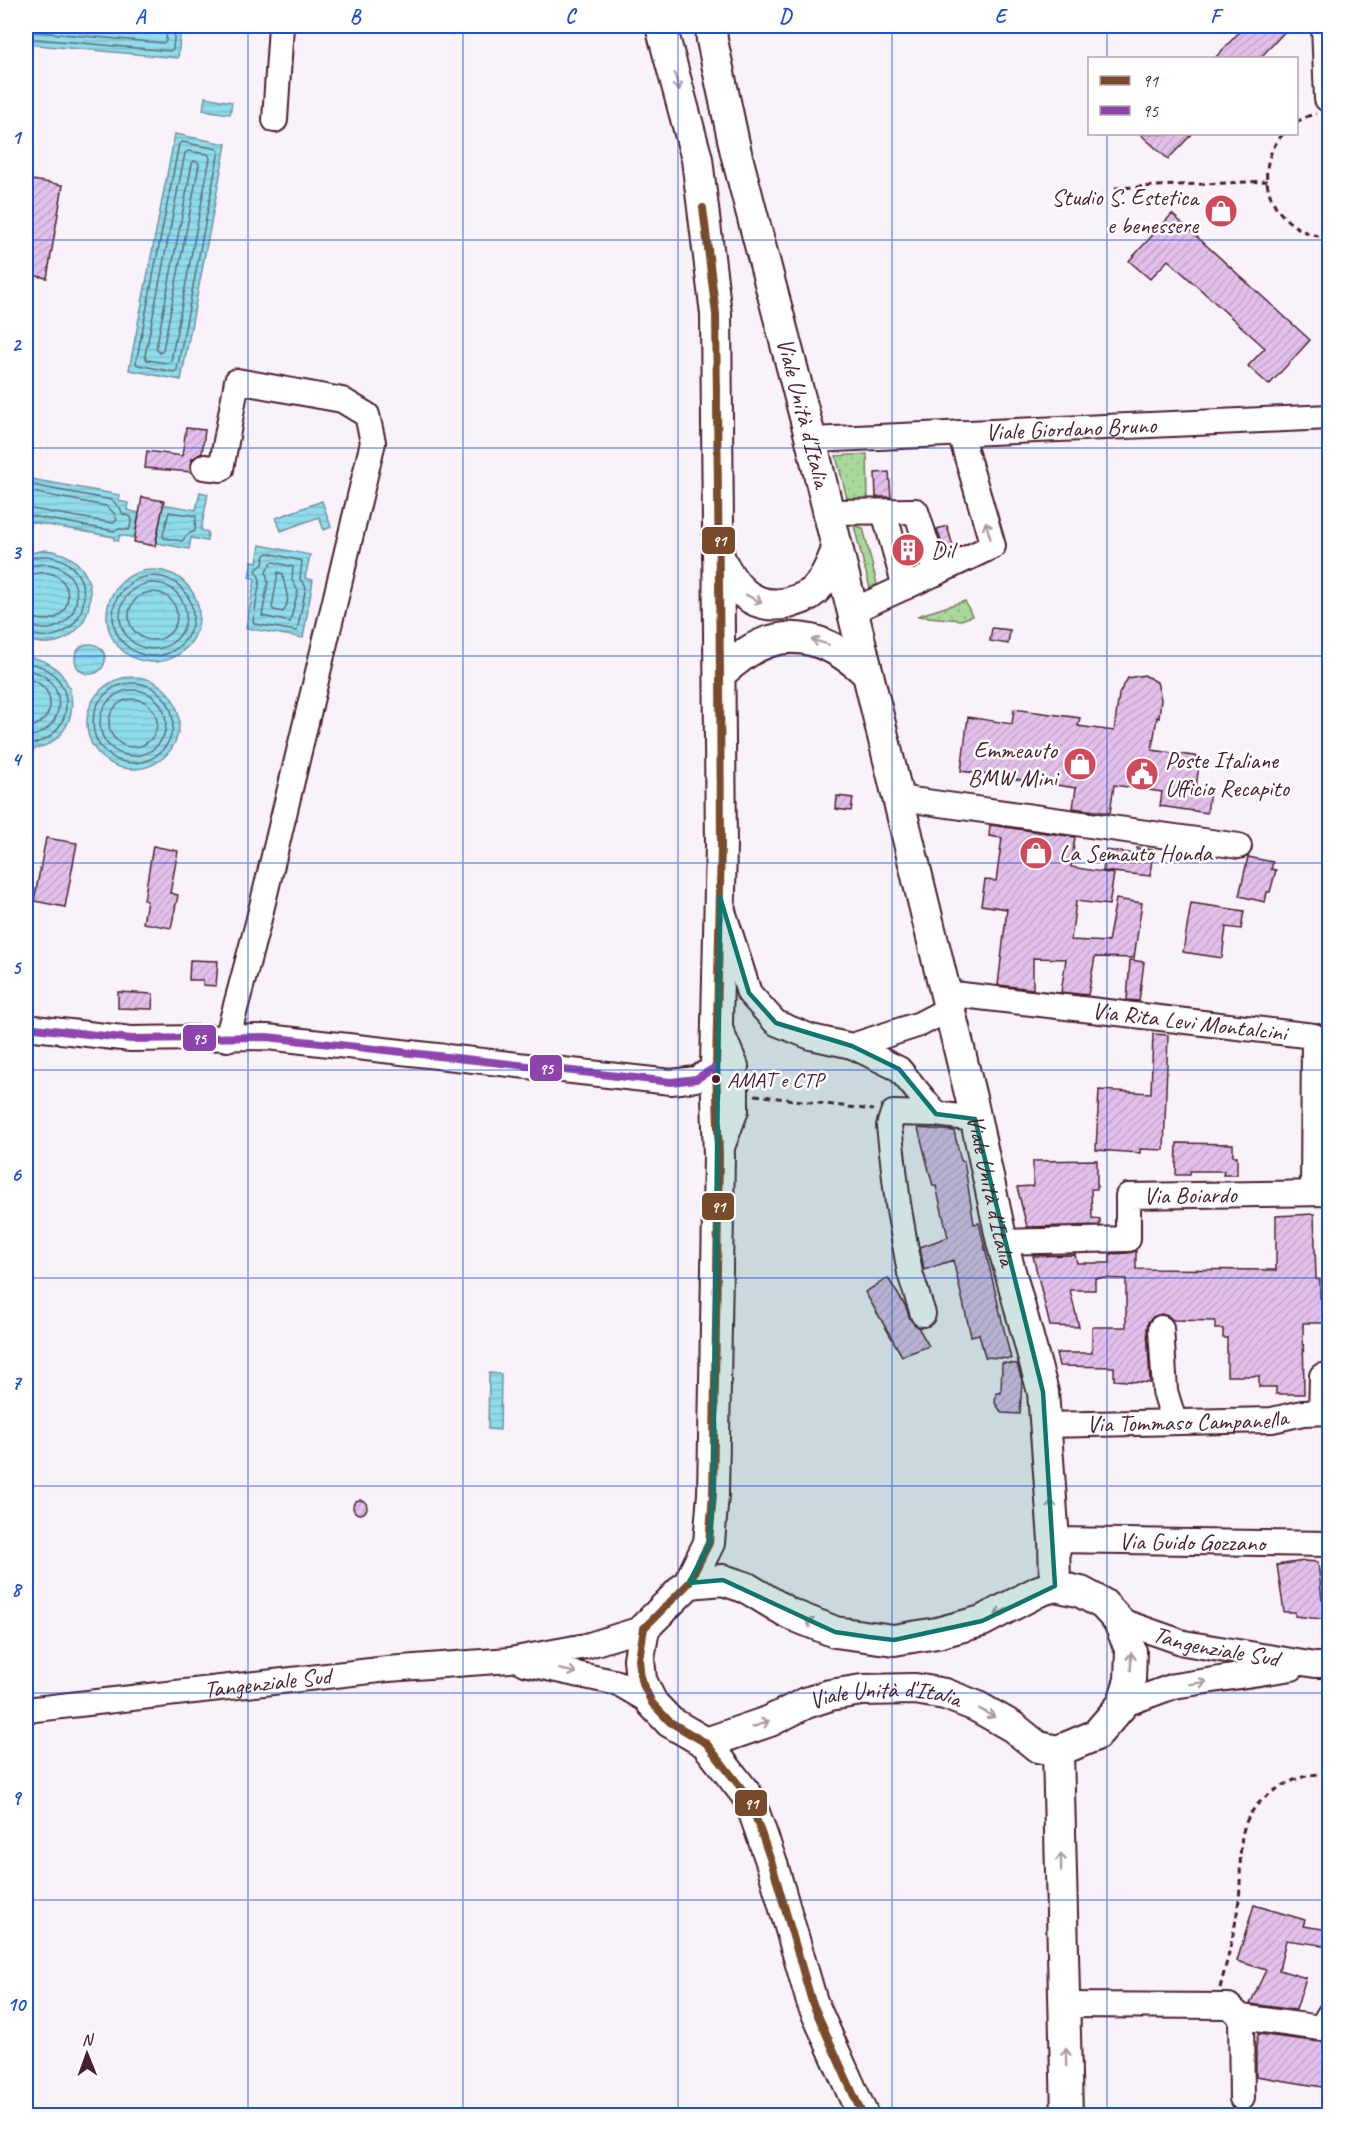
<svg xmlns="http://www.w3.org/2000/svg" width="1355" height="2141" font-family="Caveat,sans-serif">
	<defs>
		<pattern id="garden-dots" width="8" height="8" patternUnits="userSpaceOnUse" patternTransform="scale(1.5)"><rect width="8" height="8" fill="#a9d99a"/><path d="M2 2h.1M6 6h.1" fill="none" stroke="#93ba85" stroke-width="1.8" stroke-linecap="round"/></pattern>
		<pattern id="water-rules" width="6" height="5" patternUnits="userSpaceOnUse" patternTransform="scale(1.5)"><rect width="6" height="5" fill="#8eddec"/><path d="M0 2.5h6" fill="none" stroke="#7cbdcb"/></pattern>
		<pattern id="building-hatch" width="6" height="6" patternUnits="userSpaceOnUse" patternTransform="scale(1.5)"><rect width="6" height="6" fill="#e2c0eb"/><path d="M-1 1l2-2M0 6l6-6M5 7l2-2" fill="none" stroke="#c3a5ca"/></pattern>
	</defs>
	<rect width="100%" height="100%" fill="#f9f2fb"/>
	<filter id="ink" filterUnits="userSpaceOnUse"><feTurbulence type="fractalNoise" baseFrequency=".0167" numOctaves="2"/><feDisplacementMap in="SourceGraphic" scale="12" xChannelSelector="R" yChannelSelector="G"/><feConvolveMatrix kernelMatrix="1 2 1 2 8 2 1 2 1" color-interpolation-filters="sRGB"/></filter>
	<g filter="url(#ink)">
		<path fill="url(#garden-dots)" stroke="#7a7c62" stroke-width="1.5" d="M867,454l1,46 -20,2 -12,-46z
			M854,526l9,2 14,56 -6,8z
			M965,601l7,15 -11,4 -44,-4z"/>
		<path fill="url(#water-rules)" stroke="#73919f" stroke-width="1.5" d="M26,26h155l-3,32 -152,-14z
			M205,97l27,5 -2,12 -27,-4z
			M175,134l51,10 -45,236 -52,-10z
			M26,478l94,17 -1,6 9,2 -1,7 12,3 -4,25 -15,-3 -2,6 -4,-1v-3l-88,-16z
			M200,492l8,2 -7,36 7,2 -1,9 -16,-3 -2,11 -33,-6 7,-39 33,6z
			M322,501l9,26 -7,3 -5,-13 -38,14 -5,-13z
			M260,545l50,10 -5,23 8,2 -10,58 -57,-10 9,-49 -6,-2 3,-16 5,1z
			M45,550c75,7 48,115 -19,89v-85z
			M107 616a46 46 0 1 1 92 0a46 46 0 1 1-92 0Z
			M75 659a15 15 0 1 1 30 0a15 15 0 1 1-30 0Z
			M26,657c61,5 61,89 0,93z
			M87 723a46 46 0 1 1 92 0a46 46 0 1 1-92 0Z
			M489,1373l12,1 -1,56 -12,-1z"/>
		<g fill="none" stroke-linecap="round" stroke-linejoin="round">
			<path stroke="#656b78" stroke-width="1.5" d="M71,26l84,7 3,-2v-5
				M26,31l137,12 3,-2 1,-15
				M26,38l144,13 3,-2 2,-23
				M182,142l35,7 2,2 -42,219 -3,2 -36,-7 -2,-2 43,-219z
				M188,151l20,3 2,4 -39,203 -4,2 -20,-3 -2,-4 40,-203z
				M194,161l4,1 1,3 -36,185 -3,3 -4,-4 36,-185z
				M26,484l86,16 8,8 3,6 8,3 1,3 -3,10 -9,-1 -6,2 -88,-16
				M26,491l80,15 8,7 3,7 -4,3 -87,-15
				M169,512l27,4 -1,15 -7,3 -6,7 -18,-3 -1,-3z
				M268,553l34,8 -2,18 6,8 -9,44 -42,-7 -2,-2 7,-42 -4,-10 7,-6 2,-9z
				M26,559c9,-1 17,-5 27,-2 41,9 41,69 0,79 -9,2 -18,-1 -27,-2
				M274,562l19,5 -1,13 6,11 -8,31 -28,-6 6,-34 -2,-10 5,-9z
				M26,566c9,0 17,-4 27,-1 32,9 31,54 0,63 -10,3 -18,-1 -27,-2
				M278,572l5,2c0,14 10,24 0,38l-9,-2 -2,-2z
				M26,575c7,0 15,-4 23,-2 25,5 25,42 0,47 -8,1 -16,-3 -23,-3
				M113 616a40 40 0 1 1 80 0a40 40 0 1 1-80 0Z
				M120 616a33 33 0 1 1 66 0a33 33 0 1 1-66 0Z
				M129 616a24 24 0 1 1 48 0a24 24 0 1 1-48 0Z
				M26,663c54,5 53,77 0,82
				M26,670c44,5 43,63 0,67
				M26,679c32,4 32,45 0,49
				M93 723a40 40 0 1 1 80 0a40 40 0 1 1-80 0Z
				M100 723a33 33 0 1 1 66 0a33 33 0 1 1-66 0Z
				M109 723a24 24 0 1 1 48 0a24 24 0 1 1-48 0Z"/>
		</g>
		<path fill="url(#building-hatch)" stroke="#4a1f2b" stroke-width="1.5" d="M1245,26h45l-30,32h-45z
			M1140,134h52l-24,25z
			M26,179l37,6 -16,93 -21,-4z
			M1172,214l138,126 -41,45 -21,-19 17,-18 -97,-88 -18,19 -21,-18z
			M186,428l19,2 -3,23 -10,6 -2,7 1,6 -46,-4 2,-17 35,5z
			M889,472l2,25h-15l-1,-24z
			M142,497l22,4 -9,45 -21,-4z
			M947,526l7,23 -9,4 -8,-24z
			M992,628l18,2 -2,14 -18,-3z
			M1144,675l13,7 4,17 -2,19 -2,-1 -5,33 48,7 -4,31 14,2 -3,23 -47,-7 2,-14 -48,-7 -4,28 -37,-5 3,-20 -115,-17 7,-54 44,7 2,-15 66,9 -2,8 36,5 5,-37 9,-16z
			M837,796l16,2 -2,13 -15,-2z
			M990,825l85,12 -4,30 43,7 -5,31 -33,-4 -5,39 37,2 8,-43 26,4 -8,55 -39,-1 -7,38 -27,-3 5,-33 -33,-1v31l-35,-4 9,-76 -26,-4 4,-25 11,1 6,-43 -13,-2z
			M46,838l31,5 -12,64 -31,-6z
			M153,846l25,5 -8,42 8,2 -7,33 -28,-5 4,-22 -3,-1z
			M1137,848l16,2 -3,26 -47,-5 3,-21 30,4z
			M1248,857l25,5 -2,7 5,1 -6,22h-3l-2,10 -26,-6z
			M1191,903l53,8 -3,18 -15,-2 -4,31 -39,-6z
			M190,960l28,1 -2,25 -13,-1v-5h-14z
			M1130,960l14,2 -5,39 -12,-1z
			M118,992l35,2 -1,15 -34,-1z
			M1153,1034l15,1 -4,115 -24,-1v4l-44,-3 3,-60 52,3z
			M918,1128l36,3 7,30h3l10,63 5,-1 32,136 -26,-2 -6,-23 -8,2 -18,-76 -29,10 -4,-23 28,-10 -12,-51h-3z
			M1177,1143l56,1v12h4v19h-14l1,-4h-34v4h-14z
			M1097,1160v29h-6l1,29 8,1v6l-73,2 -10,-40 16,-1v-25z
			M1314,1214l2,65 4,1v18h5v25h-22l1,71h-28v-7h-17v-11h-32v-38h-4v-9h-8v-8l-42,-1 -5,-4 -7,-2 -8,3 -5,5 -1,6 3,55 -36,-3v-13l-55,-1 -3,-13h36v-26h34v-48l-31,-1v12h-25l9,37 -29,-1 -17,-70 42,-1 2,8h33v-9l18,-1 8,-2v18l140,1v-54z
			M888,1278l18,29 4,12 8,8 11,19 -27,10 -37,-64z
			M1002,1363l15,1 5,17 -2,33 -18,-1 -7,-10 1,-10h5z
			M353 1507a7 7 0 1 1 14 0a7 7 0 1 1-14 0Z
			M1304,1561l14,1 4,37 7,1v20l-34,-4v-4h-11l-7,-47z
			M1254,1905l51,15 -2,6 26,4v16l-43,-6 -7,30 27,8 -10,32 -46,-6 16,-34 -29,-9z
			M1258,2034l71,9v45l-73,-12v-30z"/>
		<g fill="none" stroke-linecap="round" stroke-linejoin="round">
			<defs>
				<g id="minor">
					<path d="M1324,26l3,73"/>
					<path d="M275,120l6,-94"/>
					<path id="s1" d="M811,440l519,-23"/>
					<path d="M204,467l17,2 16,-88 105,19 25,15 6,27 -115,481 -31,116"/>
					<path d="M828,512l88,-1 20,62 -84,38"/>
					<path d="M884,512l21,75"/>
					<path d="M936,573l57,-27 -33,-113"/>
					<path d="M898,798l341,48"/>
					<path d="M724,914l25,79 27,30 35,14 41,9 47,23 37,45 39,5"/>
					<path id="s2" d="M945,993l369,43 -1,156"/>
					<path d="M718,1024l18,42v44l-15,40"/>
					<path d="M26,1027l105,12 136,-2 404,45 25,-3 20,-12"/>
					<path d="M852,1046l68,-22 29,-15"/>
					<path id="s3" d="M1002,1242l126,-3v-43l199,-3"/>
					<path d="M923,1314l-13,-41 -12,-69 -9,-78 4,-13 43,1"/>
					<path d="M1161,1328l4,63 9,30"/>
					<path d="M1321,1412l1,-36"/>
					<path id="s4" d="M1045,1425l227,-5 31,-7 27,-1"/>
					<path id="s5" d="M1054,1540l276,4"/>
					<path id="s6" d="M1118,1620l66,23 131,22h15"/>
					<path d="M524,1663l94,20 34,20"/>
					<path d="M1122,1705l52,-19 118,-18"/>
					<path id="s7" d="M26,1710l362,-41 122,-9 76,-14 58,-18"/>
					<path d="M1064,2005l165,1 12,11 1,81"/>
					<path d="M1241,2017l80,11 9,-15"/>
				</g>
				<g id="major">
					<path d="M661,26l36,133 19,155 5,531 -5,222 3,90 -6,337 -4,49 -20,40 -45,45 -5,31 2,21 11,23 18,19 36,21 43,55 23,66 40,138 51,114"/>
					<path id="s8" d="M711,26l1,14 24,113 75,287 161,662 30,140 41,150 11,148 1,46 26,6 22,12 15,16 13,31 -1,29 -8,25 -26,30 -38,16 9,365"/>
					<path d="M718,555c14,31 33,56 70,48 10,-3 18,-5 26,-12 11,-10 17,-27 23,-41"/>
					<path d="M720,673c9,-6 17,-14 26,-20 44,-30 87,-12 122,21"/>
					<path d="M689,1583l34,-3 24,8 43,26 45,18 59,8 43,-7 45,-12 57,-30 16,-5"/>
					<path id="s9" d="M706,1743l64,-22 36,-18 24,-8 32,-5 53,-1 30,5 31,12 37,21 25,20 20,4"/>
				</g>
			</defs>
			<use href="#minor" stroke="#4a1f2b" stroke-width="28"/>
			<use href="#major" stroke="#4a1f2b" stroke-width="34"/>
			<path stroke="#4a1f2b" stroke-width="3" stroke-dasharray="6 4.5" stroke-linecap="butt" d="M1296,122l12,-6 8,-2
				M1283,134c-37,42 -7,100 47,104
				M1115,188l152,-7
				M755,1095l118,15
				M1220,1988c7,-27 14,-54 18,-81 8,-52 -13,-89 44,-121 15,-8 30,-14 48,-11"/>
			<use href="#minor" stroke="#fff" stroke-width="24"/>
			<use href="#major" stroke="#fff" stroke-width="30"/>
			<defs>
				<path id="bus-1" d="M703,208l13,106 4,359 1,172 -5,222 3,90 -6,337 -4,49 -20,40 -45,45 -5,31 2,21 11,23 18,19 36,21 43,55 23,66 40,138 51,114"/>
				<path id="bus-2" d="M26,1027l105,12 136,-2 404,45 25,-3 20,-12"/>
			</defs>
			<use href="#bus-1" stroke="#fff" stroke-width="12"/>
			<use href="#bus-2" stroke="#fff" stroke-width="12"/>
			<use href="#bus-1" stroke="#7a4b2a" stroke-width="8"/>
			<use href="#bus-2" stroke="#8e44ad" stroke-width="8"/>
		</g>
		<defs><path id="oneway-shaft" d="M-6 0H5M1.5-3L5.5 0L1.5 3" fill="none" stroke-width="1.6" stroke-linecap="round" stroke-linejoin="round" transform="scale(1.5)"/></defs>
		<g stroke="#ae9aa0">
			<use href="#oneway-shaft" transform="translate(677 82) rotate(75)"/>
			<use href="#oneway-shaft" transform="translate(988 530) rotate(-106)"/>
			<use href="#oneway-shaft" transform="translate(754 599) rotate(28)"/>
			<use href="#oneway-shaft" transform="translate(820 642) rotate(-163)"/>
			<use href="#oneway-shaft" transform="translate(1052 1509) rotate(-94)"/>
			<use href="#oneway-shaft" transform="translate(1003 1611) rotate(154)"/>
			<use href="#oneway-shaft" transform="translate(814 1624) rotate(-158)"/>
			<use href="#oneway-shaft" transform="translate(1131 1661) rotate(-89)"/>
			<use href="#oneway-shaft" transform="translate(568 1671) rotate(12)"/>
			<use href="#oneway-shaft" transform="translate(1198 1683) rotate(-9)"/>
			<use href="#oneway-shaft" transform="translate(987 1713) rotate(29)"/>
			<use href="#oneway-shaft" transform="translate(761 1724) rotate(-22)"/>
			<use href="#oneway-shaft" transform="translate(1061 1862) rotate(-91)"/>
			<use href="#oneway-shaft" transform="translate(1066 2057) rotate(-91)"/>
		</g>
	</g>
	<path fill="#0f766e" fill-opacity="0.2" stroke="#0f766e" stroke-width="4.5" stroke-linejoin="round" d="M720,897l29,96 27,30 76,23 47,23 37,45 39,5 68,273 12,194 -73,35 -88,19 -25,-3 -34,-5 -112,-52 -34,3 20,-40 4,-49z"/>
	<path fill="none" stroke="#1d4ed8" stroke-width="1.5" stroke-opacity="0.55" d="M248,26v2090M463,26v2090M678,26v2090M892,26v2090M1107,26v32M1107,134v1982M26,240h1304M26,448h1304M26,656h1304M26,863h1304M26,1070h1304M26,1278h1304M26,1486h1304M26,1693h1304M26,1900h1304"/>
	<defs>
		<symbol id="shop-disc" viewBox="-11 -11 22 22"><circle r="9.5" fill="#d1495b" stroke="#fff"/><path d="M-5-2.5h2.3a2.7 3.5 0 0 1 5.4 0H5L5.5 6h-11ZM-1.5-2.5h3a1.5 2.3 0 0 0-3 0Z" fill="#fff"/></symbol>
		<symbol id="building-disc" viewBox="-11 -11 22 22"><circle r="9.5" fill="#d1495b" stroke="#fff"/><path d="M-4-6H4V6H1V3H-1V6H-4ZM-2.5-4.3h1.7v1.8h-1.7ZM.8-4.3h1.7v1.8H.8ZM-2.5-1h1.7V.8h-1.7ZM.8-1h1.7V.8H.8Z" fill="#fff"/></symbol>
		<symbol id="civic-disc" viewBox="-11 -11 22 22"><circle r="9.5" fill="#d1495b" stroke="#fff"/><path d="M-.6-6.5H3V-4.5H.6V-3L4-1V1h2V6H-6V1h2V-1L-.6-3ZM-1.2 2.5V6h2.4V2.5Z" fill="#fff"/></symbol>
	</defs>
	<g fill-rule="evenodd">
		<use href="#shop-disc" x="1202" y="192" width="38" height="38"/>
		<use href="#building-disc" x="889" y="531" width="38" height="38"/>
		<use href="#shop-disc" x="1061" y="745" width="38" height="38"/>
		<use href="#civic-disc" x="1123" y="755" width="38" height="38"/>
		<use href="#shop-disc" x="1017" y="834" width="38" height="38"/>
	</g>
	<circle fill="#4a1f2b" stroke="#fff" stroke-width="2" cx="716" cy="1079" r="5"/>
	<g text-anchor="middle" stroke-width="5" stroke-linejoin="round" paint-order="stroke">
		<g font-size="22" fill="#4a1f2b" stroke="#fff" text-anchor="start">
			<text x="727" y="1087">AMAT e CTP</text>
		</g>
		<g font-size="24" fill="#4a1f2b" stroke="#fff" text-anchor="start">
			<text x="1198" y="205" text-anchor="end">Studio S. Estetica<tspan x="1198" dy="28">e benessere</tspan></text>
			<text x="931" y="558">Dil</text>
			<text x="1057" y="758" text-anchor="end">Emmeauto<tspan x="1057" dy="28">BMW Mini</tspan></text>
			<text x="1165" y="768">Poste Italiane<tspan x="1165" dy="28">Ufficio Recapito</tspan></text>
			<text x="1059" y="861">La Semauto Honda</text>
		</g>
		<g font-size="24" fill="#4a1f2b" stroke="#fff">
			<text dy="8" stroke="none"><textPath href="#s8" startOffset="398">Viale Unità d'Italia</textPath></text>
			<text dy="8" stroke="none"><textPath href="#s1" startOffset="260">Viale Giordano Bruno</textPath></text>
			<text dy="8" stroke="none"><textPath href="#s2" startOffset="246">Via Rita Levi Montalcini</textPath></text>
			<text dy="8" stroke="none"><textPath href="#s8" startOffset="1198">Viale Unità d'Italia</textPath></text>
			<text dy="8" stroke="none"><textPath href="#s3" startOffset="231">Via Boiardo</textPath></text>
			<text dy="8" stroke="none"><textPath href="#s4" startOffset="142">Via Tommaso Campanella</textPath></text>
			<text dy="8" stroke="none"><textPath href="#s5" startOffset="138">Via Guido Gozzano</textPath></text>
			<text dy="8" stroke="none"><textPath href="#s6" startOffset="102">Tangenziale Sud</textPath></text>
			<text dy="8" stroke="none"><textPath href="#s7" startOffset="243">Tangenziale Sud</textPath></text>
			<text dy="8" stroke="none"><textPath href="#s9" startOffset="189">Viale Unità d'Italia</textPath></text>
		</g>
	</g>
	<g stroke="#fff" stroke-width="2">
		<rect x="701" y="526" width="35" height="29" rx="6" fill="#7a4b2a"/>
		<rect x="182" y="1024" width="35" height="28" rx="6" fill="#8e44ad"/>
		<rect x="529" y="1054" width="34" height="28" rx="6" fill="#8e44ad"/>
		<rect x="701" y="1192" width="34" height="29" rx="6" fill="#7a4b2a"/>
		<rect x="734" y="1789" width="34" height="28" rx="6" fill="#7a4b2a"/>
	</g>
	<g font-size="16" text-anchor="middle" font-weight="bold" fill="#fff">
		<text x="719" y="546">91</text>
		<text x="199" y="1044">95</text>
		<text x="546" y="1074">95</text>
		<text x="718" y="1212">91</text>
		<text x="751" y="1809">91</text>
	</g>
	<rect width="1355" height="2141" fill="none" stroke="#fff" stroke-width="66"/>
	<rect x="1088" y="57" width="210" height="78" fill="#ffffff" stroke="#b7a5aa" stroke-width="1.5"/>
	<rect x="1100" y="76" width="30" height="9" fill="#7a4b2a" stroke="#b7a5aa" stroke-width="1.5"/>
	<text x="1142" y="87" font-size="18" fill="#4a1f2b">91</text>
	<rect x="1100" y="106" width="30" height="9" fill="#8e44ad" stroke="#b7a5aa" stroke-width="1.5"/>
	<text x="1142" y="117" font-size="18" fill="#4a1f2b">95</text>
	<g transform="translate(87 2054) rotate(359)" stroke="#ffffff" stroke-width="4.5" paint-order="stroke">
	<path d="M0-4.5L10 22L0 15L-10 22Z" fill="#4a1f2b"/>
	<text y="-9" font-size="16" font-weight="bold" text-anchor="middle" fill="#4a1f2b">N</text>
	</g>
	<rect x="33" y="33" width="1289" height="2075" fill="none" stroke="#1d4ed8" stroke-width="2"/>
	<g font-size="20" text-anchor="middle" font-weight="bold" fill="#1d4ed8">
		<text x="140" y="23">A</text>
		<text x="355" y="23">B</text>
		<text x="570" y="23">C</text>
		<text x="785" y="23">D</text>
		<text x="1000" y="23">E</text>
		<text x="1215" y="23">F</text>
		<text x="16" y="144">1</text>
		<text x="16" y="351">2</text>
		<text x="16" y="559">3</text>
		<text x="16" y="766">4</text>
		<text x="16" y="974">5</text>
		<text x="16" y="1181">6</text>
		<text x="16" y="1389">7</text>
		<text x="16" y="1596">8</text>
		<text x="16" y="1804">9</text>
		<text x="16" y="2011">10</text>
	</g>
</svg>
